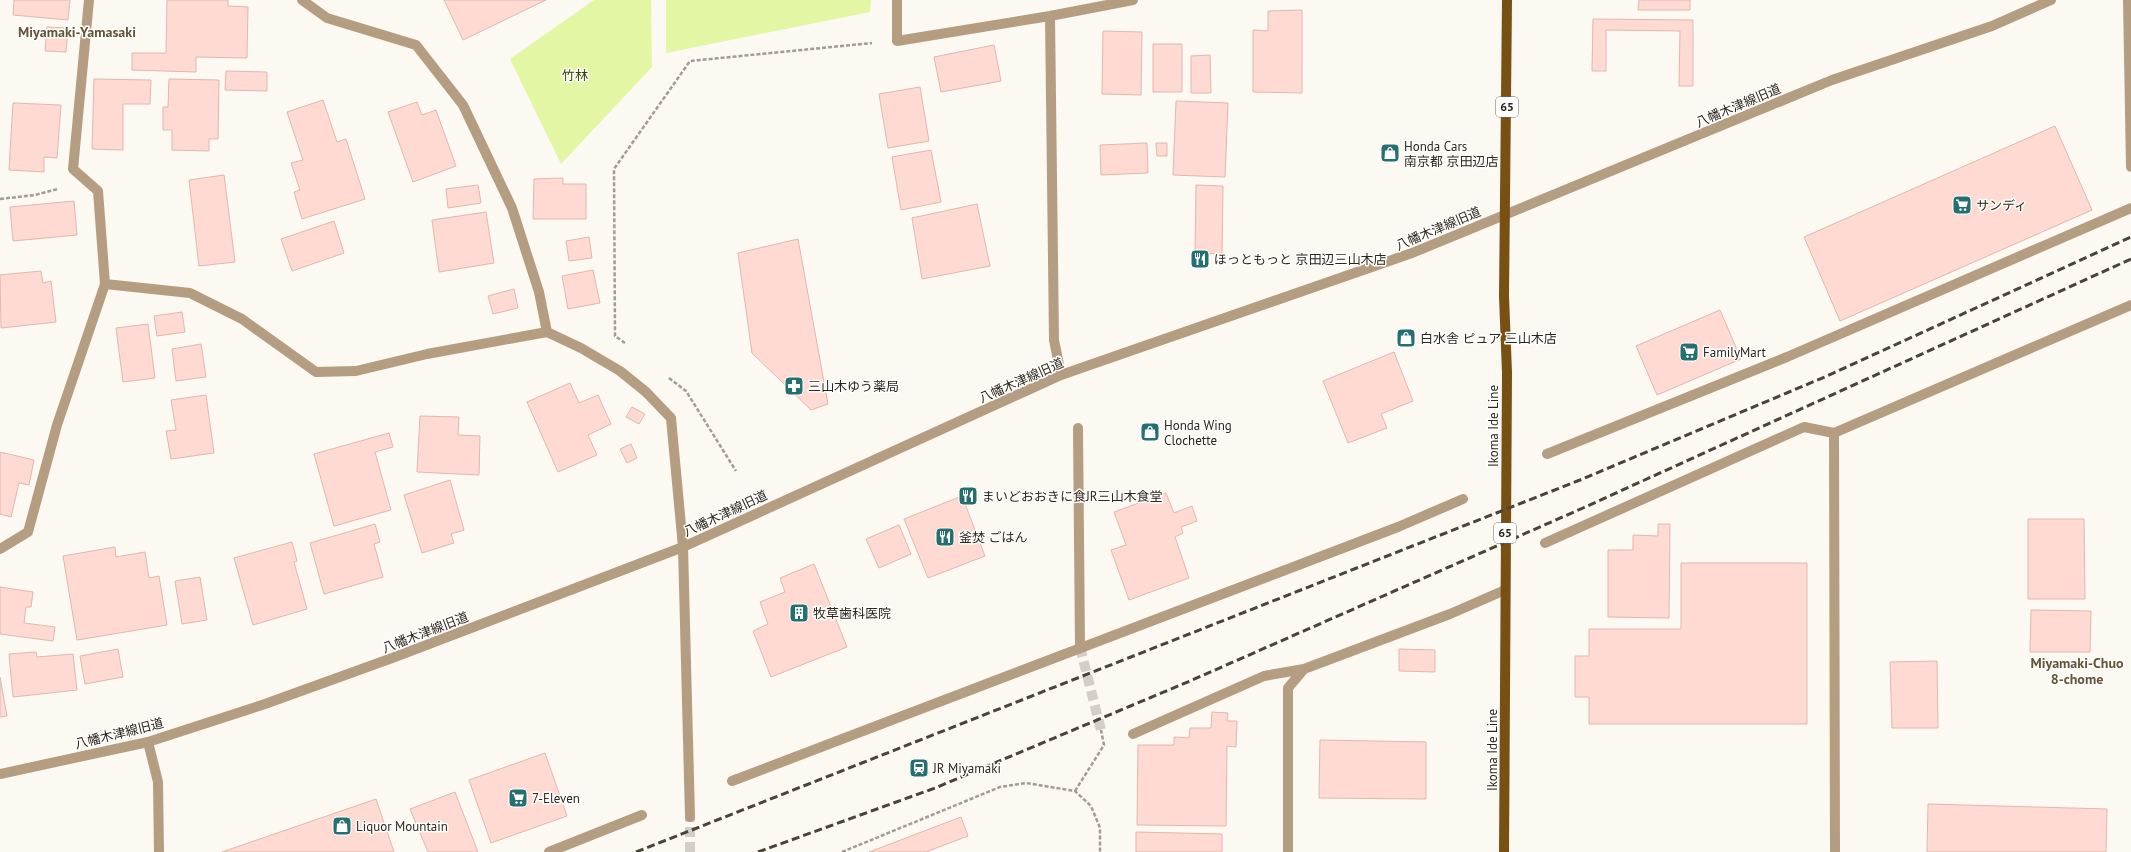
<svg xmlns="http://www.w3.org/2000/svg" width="2131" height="852" font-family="'PT Sans','Noto Sans JP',sans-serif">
	<rect width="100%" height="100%" fill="#fcf8f2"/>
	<path fill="#e3f6a4" d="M594,0h57l1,67 -91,97 -51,-105z
		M666,0h205l-1,12 -204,41z"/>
	<path fill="#ffdad2" stroke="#e0b8af" d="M14,0h56l-2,20 -55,-5z
		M167,0h61v6l20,1 -1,51 -51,-1v15l-64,-2v-17h34z
		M444,0h102l-83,40z
		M1639,0h51v10h-52z
		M1302,10v83l-49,-1v-62l15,1v-20z
		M1593,19l100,1v66h-14l1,-55 -74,-1v41h-14z
		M47,27l21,1 -2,24 -21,-1z
		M1103,31l39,1 -1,63 -39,-1z
		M1153,44h29v48h-29z
		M994,45l7,36 -60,11 -7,-35z
		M1210,55l1,38h-20v-37z
		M226,71l41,1v19l-42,-1z
		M94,79l57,1 -1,24h-27v46l-31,-1z
		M169,79l50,1 -1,59h-9v12l-37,-1v-20h-9v-23h5z
		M920,87l9,54 -41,7 -9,-54z
		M323,100l14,42 9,-3 19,60 -63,20 -8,-27 6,-2 -9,-27 12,-3 -16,-48z
		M1176,101l52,2 -3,74 -52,-2z
		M417,102l5,13 14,-5 20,56 -43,16 -25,-70z
		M13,103l48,2 -4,53 -13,-1v15l-35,-2z
		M2055,126l37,84 -252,111 -36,-84z
		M1147,143l1,30 -47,2 -1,-30z
		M1156,143h11v13h-10z
		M931,150l10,52 -40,8 -9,-53z
		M224,175l11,87 -36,4 -10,-86z
		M563,178v6h23v35h-53l1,-40z
		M478,185l3,18 -33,5 -2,-19z
		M1196,185l27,1 -1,68 -27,-1z
		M74,201l3,34 -64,6 -3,-34z
		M977,204l13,62 -68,13 -10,-61z
		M486,212l8,51 -55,9 -7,-52z
		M334,221l10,32 -52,18 -11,-32z
		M589,237l3,21 -23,3 -3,-20z
		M798,239l30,165 -17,6 -59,-57 -14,-100z
		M593,270l7,33 -32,6 -6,-33z
		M41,271l2,12 8,-2 5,41 -55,6 -1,-53z
		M514,289l4,19 -25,6 -5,-18z
		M1720,310l21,49 -84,36 -21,-49z
		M182,312l3,20 -28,4 -3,-20z
		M148,324l7,54 -32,4 -7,-54z
		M201,344l5,33 -30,4 -4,-32z
		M1394,352l19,49 -32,13 6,14 -39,15 -25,-62z
		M570,383l9,20 19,-8 13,29 -23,11 9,20 -39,17 -31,-70z
		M206,395l8,58 -43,6 -5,-28 10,-1 -5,-30z
		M632,407l13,7 -6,10 -13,-7z
		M420,416l39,1 -1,18 22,1 -1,39 -62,-3z
		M389,433l4,14 -18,5 16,58 -57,16 -20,-72z
		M631,444l6,14 -10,5 -7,-14z
		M0,452l34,8 -5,25 -10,-2 -8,34 -11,-3z
		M450,480l14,50 -13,4 3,9 -32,10 -18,-58z
		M1166,493l8,20 18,-7 5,15 -16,6 2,6 -8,4 14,41 -60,22 -18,-50 15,-5 -12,-33z
		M962,496l23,60 -57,22 -24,-59z
		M2028,519h56l1,80h-57z
		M375,524l5,18 -6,2 9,33 -59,17 -14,-51z
		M1658,524h12l-1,94 -61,-1v-67h25v-15l25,1z
		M899,525l12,29 -32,14 -13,-29z
		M292,542l5,19 -3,1 13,47 -54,16 -19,-67z
		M115,547l1,10 29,-5 4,26 10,-2 8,49 -90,15 -14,-84z
		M1681,563h126v161h-218v-27h-14v-41h14v-27h92z
		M814,564l33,83 -76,30 -18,-46 15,-7 -8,-22 25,-10 -5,-14z
		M200,577l7,43 -25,4 -7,-43z
		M0,587l33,5 -2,15h-5l-2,16 31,4 -2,14 -53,-7z
		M2031,610l60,1 -1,41h-60z
		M118,649l5,28 -38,7 -5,-28z
		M1399,649l36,1v22l-36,-1z
		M36,652l1,5 36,-3 4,36 -64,7 -4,-43z
		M1937,661l1,67h-46l-2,-66z
		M0,677l7,39 -7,1z
		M1212,712l16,1 -1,8h10l-1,26 -9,-1 -1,80 -89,-1 1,-80h36v-8l15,1 1,-10h21z
		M1320,740l106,2v57l-107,-1z
		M545,753l22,63 -76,27 -22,-63z
		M455,792l23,60h-50l-18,-43z
		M376,799l18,53h-172z
		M1928,804l179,5 -1,43h-179z
		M961,817l7,19 -42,16h-57z
		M1136,832l86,2v18h-86z"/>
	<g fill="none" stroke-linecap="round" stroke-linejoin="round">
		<path stroke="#d3cec7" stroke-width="10" stroke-dasharray="10 5" stroke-linecap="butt" d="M1080,647l21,83
			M690,852v-35"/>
		<path stroke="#a29c94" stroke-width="2.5" stroke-dasharray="4 2" stroke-linecap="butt" d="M0,199l35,-4 23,-6
			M625,343l-10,-7 -1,-167 76,-108 182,-18
			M669,378l17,13 50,80
			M1075,791l29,-46 -3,-15
			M842,852l158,-65 26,-4 49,8 16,15 9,22v24"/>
		<path stroke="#b59d81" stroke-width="10" d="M302,0l25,18 89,27 47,60 49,103 27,84 8,40
			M897,0v41l153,-25 83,-16
			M2128,0l3,167
			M1050,16l4,324 7,35
			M105,284l85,9 52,26 74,53 40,-1 71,-17 120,-22 34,16 39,23 26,21 25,26 12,129 7,270
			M1078,428l2,219
			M1834,433l1,419
			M1547,454l240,-97 344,-149
			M1545,543l259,-116 30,6 297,-128
			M0,549l28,-17 29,-107 48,-141 -7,-93 -25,-22 16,-169
			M1133,734l131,-58 40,-7
			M148,742l10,40 1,70
			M0,774l148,-32 117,-38 130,-47 288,-110 378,-172 351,-122 420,-173 160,-54 59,-26
			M732,781l666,-254 65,-28
			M549,852l93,-37
			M1288,852v-164l16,-19 146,-55 55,-24"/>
		<path stroke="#795014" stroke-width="10" d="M1504,852l3,-479 -3,-77 3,-296"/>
		<path stroke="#4a4338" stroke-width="3" stroke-dasharray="8 4" stroke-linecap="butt" d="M636,852l944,-372 247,-104 304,-139
			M758,852l177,-64 255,-107 393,-173 548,-249"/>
	</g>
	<defs>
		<symbol id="shop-square" viewBox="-11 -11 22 22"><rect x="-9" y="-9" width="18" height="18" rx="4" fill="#246f70" stroke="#fff"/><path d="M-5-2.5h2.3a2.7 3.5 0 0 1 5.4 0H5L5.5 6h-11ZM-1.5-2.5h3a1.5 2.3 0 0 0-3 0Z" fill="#fff"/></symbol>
		<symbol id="supermarket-square" viewBox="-11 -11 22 22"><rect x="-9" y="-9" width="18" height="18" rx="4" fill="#246f70" stroke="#fff"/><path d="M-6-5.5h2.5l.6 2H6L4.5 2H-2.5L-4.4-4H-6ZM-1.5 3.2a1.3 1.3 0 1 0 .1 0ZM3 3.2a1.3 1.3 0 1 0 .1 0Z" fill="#fff"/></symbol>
		<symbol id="restaurant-square" viewBox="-11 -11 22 22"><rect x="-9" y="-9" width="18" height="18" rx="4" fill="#246f70" stroke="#fff"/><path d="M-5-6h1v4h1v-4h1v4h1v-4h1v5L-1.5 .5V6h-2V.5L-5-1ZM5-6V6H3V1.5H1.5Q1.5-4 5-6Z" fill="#fff"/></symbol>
		<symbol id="pharmacy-square" viewBox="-11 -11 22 22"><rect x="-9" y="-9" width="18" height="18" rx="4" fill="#246f70" stroke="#fff"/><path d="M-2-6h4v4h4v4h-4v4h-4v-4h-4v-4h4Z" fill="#fff"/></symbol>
		<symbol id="building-square" viewBox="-11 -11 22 22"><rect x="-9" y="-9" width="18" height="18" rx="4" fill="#246f70" stroke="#fff"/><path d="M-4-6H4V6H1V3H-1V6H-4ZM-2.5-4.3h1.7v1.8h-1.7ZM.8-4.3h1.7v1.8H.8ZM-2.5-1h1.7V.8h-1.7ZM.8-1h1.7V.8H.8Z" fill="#fff"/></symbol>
		<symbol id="station-square" viewBox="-11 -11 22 22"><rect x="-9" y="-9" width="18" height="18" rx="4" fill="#246f70" stroke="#fff"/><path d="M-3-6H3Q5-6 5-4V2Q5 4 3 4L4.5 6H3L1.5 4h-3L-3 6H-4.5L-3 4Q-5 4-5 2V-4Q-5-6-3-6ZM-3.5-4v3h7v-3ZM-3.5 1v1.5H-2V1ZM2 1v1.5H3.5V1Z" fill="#fff"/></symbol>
	</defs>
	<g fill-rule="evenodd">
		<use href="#shop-square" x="1379" y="142" width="22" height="22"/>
		<use href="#supermarket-square" x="1951" y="194" width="22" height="22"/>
		<use href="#restaurant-square" x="1189" y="248" width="22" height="22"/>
		<use href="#shop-square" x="1395" y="327" width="22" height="22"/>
		<use href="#supermarket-square" x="1678" y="341" width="22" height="22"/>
		<use href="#pharmacy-square" x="783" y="375" width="22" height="22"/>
		<use href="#shop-square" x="1139" y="421" width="22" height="22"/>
		<use href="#restaurant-square" x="957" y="485" width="22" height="22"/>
		<use href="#restaurant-square" x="934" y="526" width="22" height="22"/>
		<use href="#building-square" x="788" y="602" width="22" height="22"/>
		<use href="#station-square" x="908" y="757" width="22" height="22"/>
		<use href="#supermarket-square" x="507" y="787" width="22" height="22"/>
		<use href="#shop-square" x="331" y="815" width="22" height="22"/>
	</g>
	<g text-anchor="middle" stroke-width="3" stroke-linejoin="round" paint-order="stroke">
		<g fill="#fff" stroke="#6c675f" stroke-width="1">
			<rect x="1496" y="97" width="22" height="20" rx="3"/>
			<rect x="1494" y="523" width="22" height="20" rx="3"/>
		</g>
		<g font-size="12" font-weight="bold" fill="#2d261a">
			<text x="1507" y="111">65</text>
			<text x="1505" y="537">65</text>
		</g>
		<g font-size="13" fill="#384202" stroke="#fff">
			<text x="575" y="80">竹林</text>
		</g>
		<g font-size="13" fill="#2d261a" stroke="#fff">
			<text transform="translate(1738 105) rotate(-23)" y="5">八幡木津線旧道</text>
			<text transform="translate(1438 228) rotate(-23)" y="5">八幡木津線旧道</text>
			<text transform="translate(1021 380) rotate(-24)" y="5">八幡木津線旧道</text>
			<text transform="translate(1493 426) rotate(-90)" y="5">Ikoma Ide Line</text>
			<text transform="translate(725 513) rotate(-25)" y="5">八幡木津線旧道</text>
			<text transform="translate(425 632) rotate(-21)" y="5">八幡木津線旧道</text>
			<text transform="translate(119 733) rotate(-14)" y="5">八幡木津線旧道</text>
			<text transform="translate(1492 750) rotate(-90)" y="5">Ikoma Ide Line</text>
		</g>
		<g font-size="13" fill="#2d261a" stroke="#fff" text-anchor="start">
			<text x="1404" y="151">Honda Cars<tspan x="1404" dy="15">南京都 京田辺店</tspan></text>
			<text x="1976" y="210">サンディ</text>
			<text x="1214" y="264">ほっともっと 京田辺三山木店</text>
			<text x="1420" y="343">白水舎 ピュア 三山木店</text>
			<text x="1703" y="357">FamilyMart</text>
			<text x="808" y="391">三山木ゆう薬局</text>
			<text x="1164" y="430">Honda Wing<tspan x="1164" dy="15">Clochette</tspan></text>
			<text x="982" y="501">まいどおおきに食JR三山木食堂</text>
			<text x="959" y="542">釜焚 ごはん</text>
			<text x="813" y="618">牧草歯科医院</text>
			<text x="933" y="773">JR Miyamaki</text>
			<text x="532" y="803">7-Eleven</text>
			<text x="356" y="831">Liquor Mountain</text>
		</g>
		<g font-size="14" font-weight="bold" fill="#645337" stroke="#fff">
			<text x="77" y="37">Miyamaki-Yamasaki</text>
			<text x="2077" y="668">Miyamaki-Chuo<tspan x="2077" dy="16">8-chome</tspan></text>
		</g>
	</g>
</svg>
